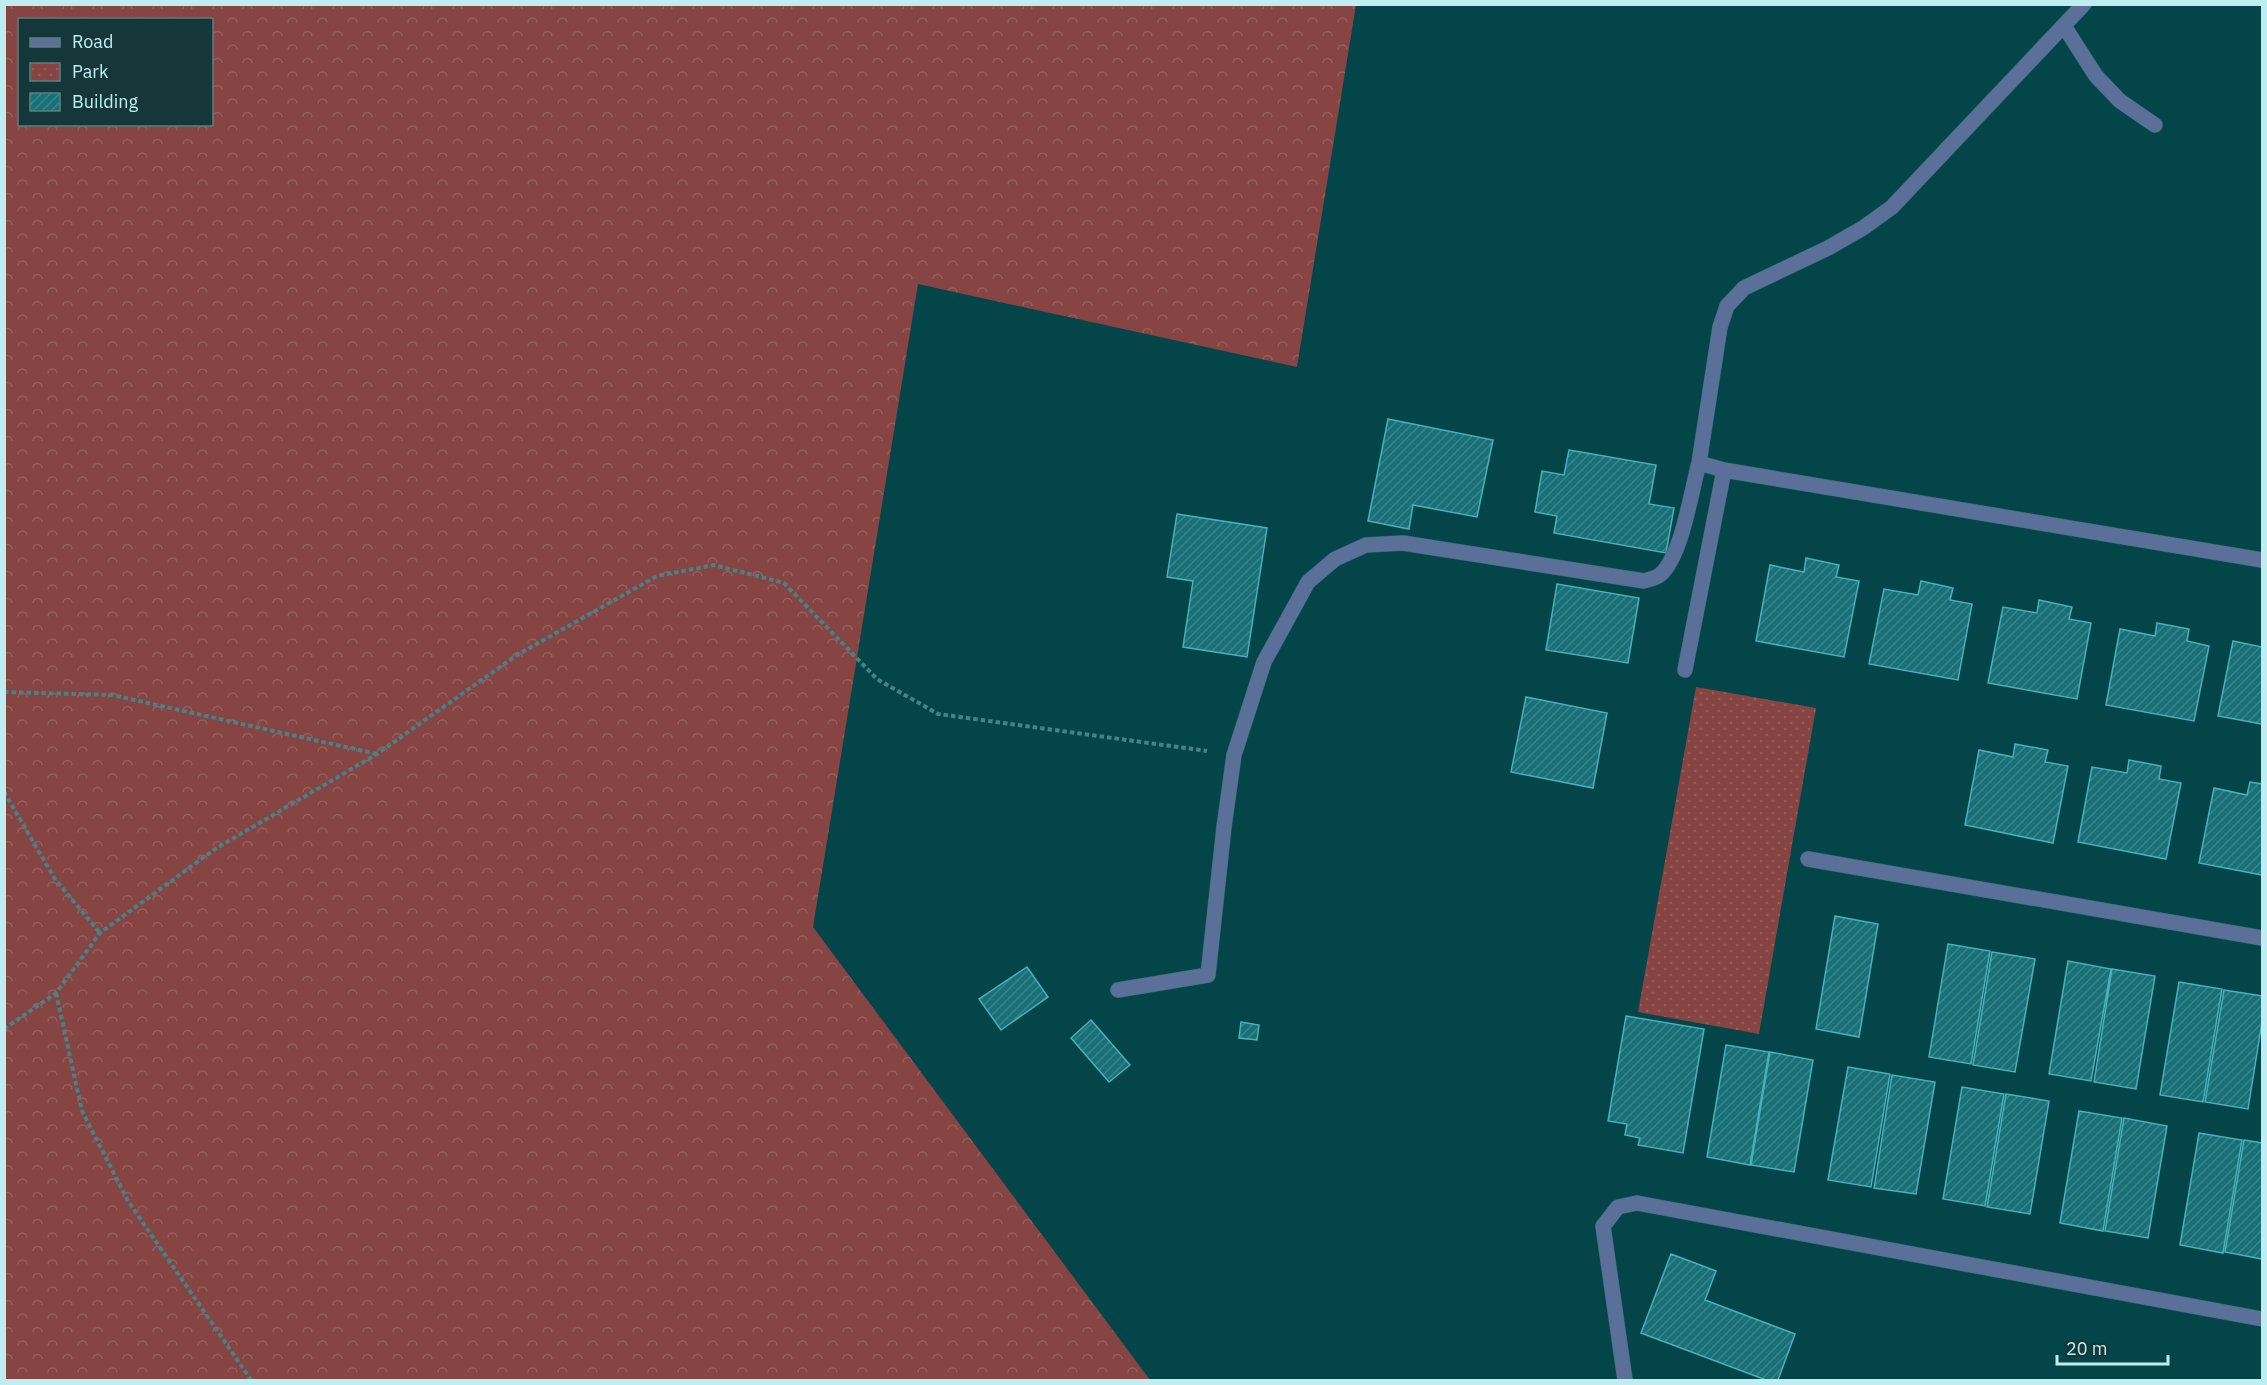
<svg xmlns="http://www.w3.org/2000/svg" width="2267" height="1385" font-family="'IBM Plex Sans',sans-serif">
	<defs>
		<pattern id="forest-crowns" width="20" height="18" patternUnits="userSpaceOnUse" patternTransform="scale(1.5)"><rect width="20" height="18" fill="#864442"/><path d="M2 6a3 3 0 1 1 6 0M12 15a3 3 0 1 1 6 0" fill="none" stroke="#955f5e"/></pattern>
		<pattern id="park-dots" width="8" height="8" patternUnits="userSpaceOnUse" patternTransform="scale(1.5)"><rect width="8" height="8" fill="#864442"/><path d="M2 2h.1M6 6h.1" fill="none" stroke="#955f5e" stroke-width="1.8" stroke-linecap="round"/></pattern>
		<pattern id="building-hatch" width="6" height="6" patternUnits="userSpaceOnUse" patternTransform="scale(1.5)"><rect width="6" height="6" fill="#197077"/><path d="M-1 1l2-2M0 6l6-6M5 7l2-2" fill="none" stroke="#39858b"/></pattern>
	</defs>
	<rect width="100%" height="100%" fill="#044549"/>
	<path fill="url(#forest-crowns)" fill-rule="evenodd" d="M5,4l1351,1 -59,362 -379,-83 -105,643 337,453h-1145zM20,20h192v104h-192z"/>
	<path fill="url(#park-dots)" d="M1696,687l120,21 -57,326 -121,-22z"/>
	<path fill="url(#building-hatch)" stroke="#47b2bb" stroke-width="1.5" d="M1388,419l105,21 -16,77 -64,-12 -4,24 -41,-8z
		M1569,450l87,15 -7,39 25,4 -8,45 -112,-20 3,-17 -22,-4 7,-41 22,4z
		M1177,514l90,14 -20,129 -64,-10 10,-66 -26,-4z
		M1806,558l33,7 -3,12 23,4 -15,76 -88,-16 14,-76 34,7z
		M1921,581l32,7 -3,12 22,4 -14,76 -89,-16 15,-75 34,6z
		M1557,584l82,14 -11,65 -82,-13z
		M2039,600l33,7 -3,12 22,4 -14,76 -89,-16 15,-76 34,6z
		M2157,623l32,6 -2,12 22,5 -15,75 -88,-16 14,-76 35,7z
		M2233,641l29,6v77l-44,-8z
		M1526,697l81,16 -14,75 -82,-16z
		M2015,744l33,6 -3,12 23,4 -15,77 -88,-18 14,-75 34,7z
		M2129,760l32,6 -2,13 22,4 -15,76 -88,-17 14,-75 35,6z
		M2250,782l12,2v91l-63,-12 15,-75 33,7z
		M1835,916l43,8 -19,113 -43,-8z
		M1948,944l42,7 -19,113 -42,-7z
		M1992,952l43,7 -20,113 -42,-7z
		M2068,961l43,8 -20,112 -42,-7z
		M1027,967l21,30 -47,33 -22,-31z
		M2112,969l43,7 -19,113 -42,-7z
		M2179,982l43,7 -19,113 -43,-7z
		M2224,990l38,6v26l-14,87 -43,-7z
		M1626,1016l78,13 -21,124 -45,-8 2,-7 -15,-3 2,-11 -19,-3z
		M1091,1020l39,45 -21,17 -38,-44z
		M1241,1022l18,3 -2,15 -18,-2z
		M1726,1045l43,7 -19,113 -43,-8z
		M1770,1052l43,8 -19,112 -43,-7z
		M1848,1067l42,7 -19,113 -43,-7z
		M1892,1075l43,7 -19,112 -42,-6z
		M1962,1087l42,7 -19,112 -42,-7z
		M2006,1094l43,7 -19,113 -43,-7z
		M2079,1111l43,7 -19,113 -43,-8z
		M2124,1118l43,8 -19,112 -43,-7z
		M2199,1133l43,7 -19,113 -43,-8z
		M2244,1140l18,3v116l-37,-7z
		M1671,1254l45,17 -11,29 90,34 -17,46h-12l-125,-47z"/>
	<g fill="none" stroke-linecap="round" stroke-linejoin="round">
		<defs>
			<path id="lane" d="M2064,26l32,50 24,25 35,24"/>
			<path id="street" d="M1724,470l538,90
				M1685,670l39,-200 -25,-7 21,-136 7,-21 17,-18 84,-40 35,-20 29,-21 192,-203
				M1808,859l454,79
				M1118,990l90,-15 16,-148 10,-72 30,-93 44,-80 27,-23 31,-14 37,-2 241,38c6,-2 13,-3 17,-7 21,-19 30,-82 38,-111
				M1625,1380l-22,-154 15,-19 19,-4 625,116"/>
		</defs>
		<use href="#lane" stroke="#266367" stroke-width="16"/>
		<use href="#street" stroke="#266367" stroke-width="16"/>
		<path stroke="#478286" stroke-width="4" stroke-dasharray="4.5 3" stroke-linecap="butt" d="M4,692l108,3 265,59
			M4,792l51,87 45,54
			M56,993l26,118 46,90 123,179
			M4,1029l52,-36 44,-60 115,-84 162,-95 140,-99 140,-79 57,-11 70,18 93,96 61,35 269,37"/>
		<use href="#lane" stroke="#5b7098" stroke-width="15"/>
		<use href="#street" stroke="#5b7098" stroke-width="15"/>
	</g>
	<rect width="2267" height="1385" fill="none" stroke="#bfeef2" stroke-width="12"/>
	<rect x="18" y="18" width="195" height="108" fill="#16373a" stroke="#5a8084" stroke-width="1.5"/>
	<rect x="30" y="38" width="30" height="9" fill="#5b7098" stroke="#5a8084" stroke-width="1.5"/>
	<text x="72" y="48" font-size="18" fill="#bfeef2">Road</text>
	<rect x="30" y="63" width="30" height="18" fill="url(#park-dots)" stroke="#5a8084" stroke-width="1.5"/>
	<text x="72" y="78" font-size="18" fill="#bfeef2">Park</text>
	<rect x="30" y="93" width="30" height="18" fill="url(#building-hatch)" stroke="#5a8084" stroke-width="1.5"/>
	<text x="72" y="108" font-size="18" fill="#bfeef2">Building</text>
	<path d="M2057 1355v9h111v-9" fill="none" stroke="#bfeef2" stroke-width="3"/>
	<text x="2066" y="1355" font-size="18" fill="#bfeef2" stroke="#16373a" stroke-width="4.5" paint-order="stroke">20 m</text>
</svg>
